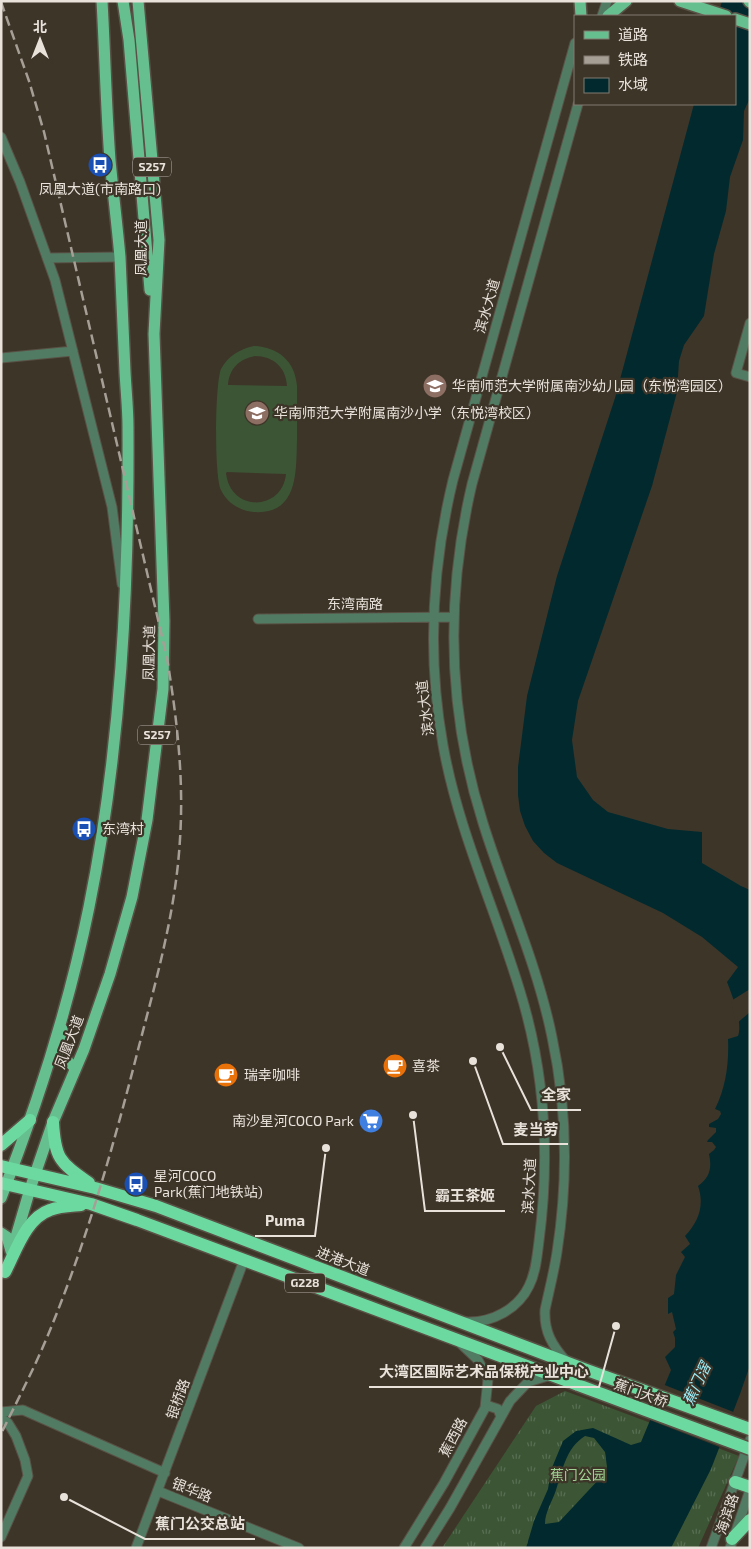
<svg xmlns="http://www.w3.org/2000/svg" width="751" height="1549" font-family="'Exo 2','Noto Sans SC',sans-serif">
	<defs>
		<pattern id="grass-tufts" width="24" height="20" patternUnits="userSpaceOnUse" patternTransform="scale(1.25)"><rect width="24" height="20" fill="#3c5635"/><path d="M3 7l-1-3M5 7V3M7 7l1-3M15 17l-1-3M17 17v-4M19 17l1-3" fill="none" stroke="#586e52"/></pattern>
	</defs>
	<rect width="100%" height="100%" fill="#3e3529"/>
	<path fill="url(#grass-tufts)" d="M565,1391l174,65 -41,92h-256l94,-142z"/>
	<path fill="#3c5635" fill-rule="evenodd" d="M254,346c24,1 41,15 43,40 0,17 0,35 0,53 -1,31 2,76 -43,73 -14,-1 -27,-9 -33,-22 -7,-14 -6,-106 0,-121 7,-13 19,-20 33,-23zM255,356c18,0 31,11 32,30l-59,-1c1,-16 11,-26 27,-29zM226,473l1,-1 59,2c-4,38 -56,38 -60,-1z"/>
	<path fill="#022a2e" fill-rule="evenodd" d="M722,1h28v97l-6,13 -1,29 -13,37 -4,34 -12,43 -10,62 -20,29 -5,16 -2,31 -25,94 -74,215 -6,39 5,37 16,23 15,12 60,17 34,3v31l39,23 9,4v475l-10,29 -29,75 -40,79h-145l8,-27 14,-32 3,-19 12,-29 13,-10 17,-3 38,17 10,-3 30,-72 -6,-13 10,-10v-9l-2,-6 3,-3 -4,-17 -4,2v-16l6,-4 2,-19 9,-18 -4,-5 9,-8 -5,-8c13,-14 20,-30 13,-50 12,-9 14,-18 11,-32l5,-4 2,-3 -4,-5h-5l1,-2 8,-8v-4l-7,-1v-3l9,-5 3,-5 -1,-3 -5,-2c11,-22 14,-46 13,-70l10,-3c5,-13 -6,-41 -11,-54l11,-15 -36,-30 -39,-24 -106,-50 -13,-10 -11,-12 -8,-15 -5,-15 -2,-16v-28l9,-71 30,-120 58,-178 79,-294h41v-88h-17zM585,1436l9,2 11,14 2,15 -5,9 -43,46 -14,2c0,-12 7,-22 11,-34 7,-20 9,-41 29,-54z"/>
	<path fill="#3e3529" d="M750,989v23l-14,12 -5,-23z
		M662,1384l74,29 -14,35 -75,-29z"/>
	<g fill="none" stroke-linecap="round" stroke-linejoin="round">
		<defs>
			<path id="minor" d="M602,16l5,-15
				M1,137l19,45 35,98 57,227 10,77
				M47,258l73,-1
				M750,323l-14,50 14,4
				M1,358l72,-7
				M258,619l195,-2
				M466,1322c26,1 52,-13 63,-36 7,-14 8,-30 10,-45 11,-84 6,-169 -19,-250 -25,-83 -62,-161 -77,-246 -16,-89 -11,-178 10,-265l122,-437
				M566,1361c-14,-16 -22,-29 -21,-51 4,-19 9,-38 12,-58 11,-71 10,-145 -5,-215 -15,-74 -47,-143 -69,-214 -36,-113 -38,-224 -11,-339l106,-380
				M485,1408l4,-2 9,3 3,8
				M1,1412l22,-2 142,63
				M1,1418l7,5 8,13 9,24 3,16 -27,61
				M158,1491l141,57
				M136,1548l108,-288
				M404,1548l40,-65 41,-75 3,-29 -10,-19 -19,-18
				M425,1548l25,-40 60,-107 18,-19 23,-7
				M711,1548l39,-108
				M730,1548l20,-58"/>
			<path id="major" d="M123,1l6,39 21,250
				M580,1l1,15
				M680,1l46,15
				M749,1l1,1
				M608,16l18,-15
				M735,19l15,5
				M62,1029c1,15 -2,32 14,38
				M1,1198c37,-95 68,-192 88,-291 32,-158 40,-320 39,-480 0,-18 -2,-36 -3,-55 -2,-38 -3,-77 -5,-115 -3,-33 -7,-65 -10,-97 -4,-53 -5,-106 -8,-159
				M1,1233l6,4 4,14
				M13,1247l17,-58 23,-67 31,-73 26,-75 22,-77 15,-77 16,-131 1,-68 -10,-287 5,-94 -21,-239"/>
			<path id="highway" d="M53,1122c2,36 6,40 36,61
				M1,1145l29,-25
				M1,1166l94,22 61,18 428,163 166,60
				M1,1183l90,21 46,16 441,165
				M5,1272c11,-21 21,-54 45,-62 10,-4 21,-4 31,-5
				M735,1482l15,5
				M732,1539l18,-19"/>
		</defs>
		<use href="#minor" stroke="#595145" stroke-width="11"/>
		<use href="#major" stroke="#595145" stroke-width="14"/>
		<use href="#highway" stroke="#595145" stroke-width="15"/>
		<use href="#minor" stroke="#527b64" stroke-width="9"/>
		<use href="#major" stroke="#66bf8f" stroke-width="11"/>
		<use href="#highway" stroke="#6cdaa0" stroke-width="12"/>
		<path stroke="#a69f96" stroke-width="2.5" stroke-dasharray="10 5" stroke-linecap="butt" d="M1,2l28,79 15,51 123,526c10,61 17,120 13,181 -4,71 -23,138 -41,207 -25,98 -52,195 -91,289 -14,34 -31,66 -47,99"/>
		<defs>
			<path id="highway-bridge" d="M578,1385l172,64"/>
		</defs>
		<use href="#highway-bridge" stroke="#595145" stroke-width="15" stroke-linecap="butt"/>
		<use href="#highway-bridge" stroke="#6cdaa0" stroke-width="12"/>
	</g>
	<defs>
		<symbol id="bus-disc" viewBox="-11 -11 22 22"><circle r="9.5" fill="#1a4fb4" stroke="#3e3529"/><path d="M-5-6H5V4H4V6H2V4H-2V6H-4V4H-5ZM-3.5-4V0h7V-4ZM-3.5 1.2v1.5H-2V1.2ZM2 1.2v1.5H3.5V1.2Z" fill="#fff"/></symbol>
		<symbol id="school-disc" viewBox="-11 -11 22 22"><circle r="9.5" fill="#8d6e63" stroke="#3e3529"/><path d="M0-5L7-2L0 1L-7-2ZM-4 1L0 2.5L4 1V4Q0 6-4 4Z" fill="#fff"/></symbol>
		<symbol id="cafe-disc" viewBox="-11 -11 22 22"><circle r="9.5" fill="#e8710a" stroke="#3e3529"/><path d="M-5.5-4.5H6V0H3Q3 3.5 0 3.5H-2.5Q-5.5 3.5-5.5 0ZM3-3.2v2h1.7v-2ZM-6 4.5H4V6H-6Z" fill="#fff"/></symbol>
		<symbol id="supermarket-disc" viewBox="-11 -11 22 22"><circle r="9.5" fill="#3f7fe0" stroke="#3e3529"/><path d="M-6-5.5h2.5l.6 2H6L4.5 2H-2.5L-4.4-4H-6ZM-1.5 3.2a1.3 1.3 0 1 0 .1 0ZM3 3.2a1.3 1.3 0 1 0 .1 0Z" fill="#fff"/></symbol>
	</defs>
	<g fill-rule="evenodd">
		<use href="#bus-disc" x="86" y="151" width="28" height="28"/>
		<use href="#school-disc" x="421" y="372" width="28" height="28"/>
		<use href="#school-disc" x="243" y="399" width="28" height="28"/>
		<use href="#bus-disc" x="70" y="815" width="28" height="28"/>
		<use href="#cafe-disc" x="381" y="1052" width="28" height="28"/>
		<use href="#cafe-disc" x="212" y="1061" width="28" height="28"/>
		<use href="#supermarket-disc" x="357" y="1107" width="28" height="28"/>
		<use href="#bus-disc" x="122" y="1170" width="28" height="28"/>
	</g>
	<g text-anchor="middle" stroke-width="4.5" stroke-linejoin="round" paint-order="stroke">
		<g fill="#3e3529" stroke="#b5aea6" stroke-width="1">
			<rect x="133" y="157.5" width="38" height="19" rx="4"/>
			<rect x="138" y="725.5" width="38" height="19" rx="4"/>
			<rect x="285" y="1273.5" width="40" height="19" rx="4"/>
		</g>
		<g font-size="12" font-weight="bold" fill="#e8e2db">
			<text x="152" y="171">S257</text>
			<text x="157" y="739">S257</text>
			<text x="305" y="1287">G228</text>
		</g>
		<g font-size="14" fill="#e8e2db" stroke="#3e3529" text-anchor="start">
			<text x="100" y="194" text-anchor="middle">凤凰大道(市南路口)</text>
			<text x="452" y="391">华南师范大学附属南沙幼儿园（东悦湾园区）</text>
			<text x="274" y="418">华南师范大学附属南沙小学（东悦湾校区）</text>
			<text x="102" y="834">东湾村</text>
			<text x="412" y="1071">喜茶</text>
			<text x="244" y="1080">瑞幸咖啡</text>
			<text x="354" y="1126" text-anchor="end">南沙星河COCO Park</text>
			<text x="154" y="1181">星河COCO<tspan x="154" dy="16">Park(蕉门地铁站)</tspan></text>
		</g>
		<g font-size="14" fill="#e8e2db" stroke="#3e3529">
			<text transform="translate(141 248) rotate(-90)" y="5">凤凰大道</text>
			<text transform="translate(487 306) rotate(-74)" y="5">滨水大道</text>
			<text x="355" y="609">东湾南路</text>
			<text transform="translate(149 653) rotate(-89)" y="5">凤凰大道</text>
			<text transform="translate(425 708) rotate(-97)" y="5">滨水大道</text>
			<text transform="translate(69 1042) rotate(-69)" y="5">凤凰大道</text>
			<text transform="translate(529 1186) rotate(-87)" y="5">滨水大道</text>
			<text transform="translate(343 1261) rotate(21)" y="5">进港大道</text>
			<text transform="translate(641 1393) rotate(20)" y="5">蕉门大桥</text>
			<text transform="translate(178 1399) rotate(-70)" y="5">银桥路</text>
			<text transform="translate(453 1437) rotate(-62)" y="5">蕉西路</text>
			<text transform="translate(192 1490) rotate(22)" y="5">银华路</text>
			<text transform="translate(727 1514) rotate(-71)" y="5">海滨路</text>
		</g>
		<g font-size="14" fill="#9fd293" stroke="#3e3529">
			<text x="578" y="1480">蕉门公园</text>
		</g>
		<g font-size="15" font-style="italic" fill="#9ef1fc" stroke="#3e3529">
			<text transform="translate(697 1384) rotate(-65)" y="5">蕉门滘</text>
		</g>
	</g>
	<path fill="none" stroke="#e8e2db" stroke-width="2" d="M500 1047L531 1110H581M473 1061L503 1144H568M413 1115L425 1211H505M326 1148L315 1236H255M616 1326L599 1387H369M64 1497L145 1539H255"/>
	<g fill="#e8e2db" stroke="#3e3529" stroke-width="2">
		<circle cx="500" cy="1047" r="5"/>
		<circle cx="473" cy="1061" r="5"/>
		<circle cx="413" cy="1115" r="5"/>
		<circle cx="326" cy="1148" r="5"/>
		<circle cx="616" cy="1326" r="5"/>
		<circle cx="64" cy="1497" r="5"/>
	</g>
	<g font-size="15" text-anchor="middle" font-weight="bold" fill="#e8e2db" stroke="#3e3529" stroke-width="4.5" stroke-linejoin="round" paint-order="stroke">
		<text x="556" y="1100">全家</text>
		<text x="536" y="1135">麦当劳</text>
		<text x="465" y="1201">霸王茶姬</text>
		<text x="285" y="1226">Puma</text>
		<text x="484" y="1377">大湾区国际艺术品保税产业中心</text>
		<text x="200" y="1529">蕉门公交总站</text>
	</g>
	<rect width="751" height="1549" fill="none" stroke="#e8e2db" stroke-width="5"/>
	<rect x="574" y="15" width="162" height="90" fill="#3e3529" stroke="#827a70"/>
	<rect x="584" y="31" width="25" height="8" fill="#66bf8f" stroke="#827a70"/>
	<text x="618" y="40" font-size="15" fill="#e8e2db">道路</text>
	<rect x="584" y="56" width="25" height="8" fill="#a69f96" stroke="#827a70"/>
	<text x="618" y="65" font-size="15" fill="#e8e2db">铁路</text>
	<rect x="584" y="78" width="25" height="15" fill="#022a2e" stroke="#827a70"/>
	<text x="618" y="90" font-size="15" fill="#e8e2db">水域</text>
	<g transform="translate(40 40)" stroke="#3e3529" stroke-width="4" paint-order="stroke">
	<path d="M0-4L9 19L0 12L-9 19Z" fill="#e8e2db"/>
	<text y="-8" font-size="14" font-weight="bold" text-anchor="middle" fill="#e8e2db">北</text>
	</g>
</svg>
